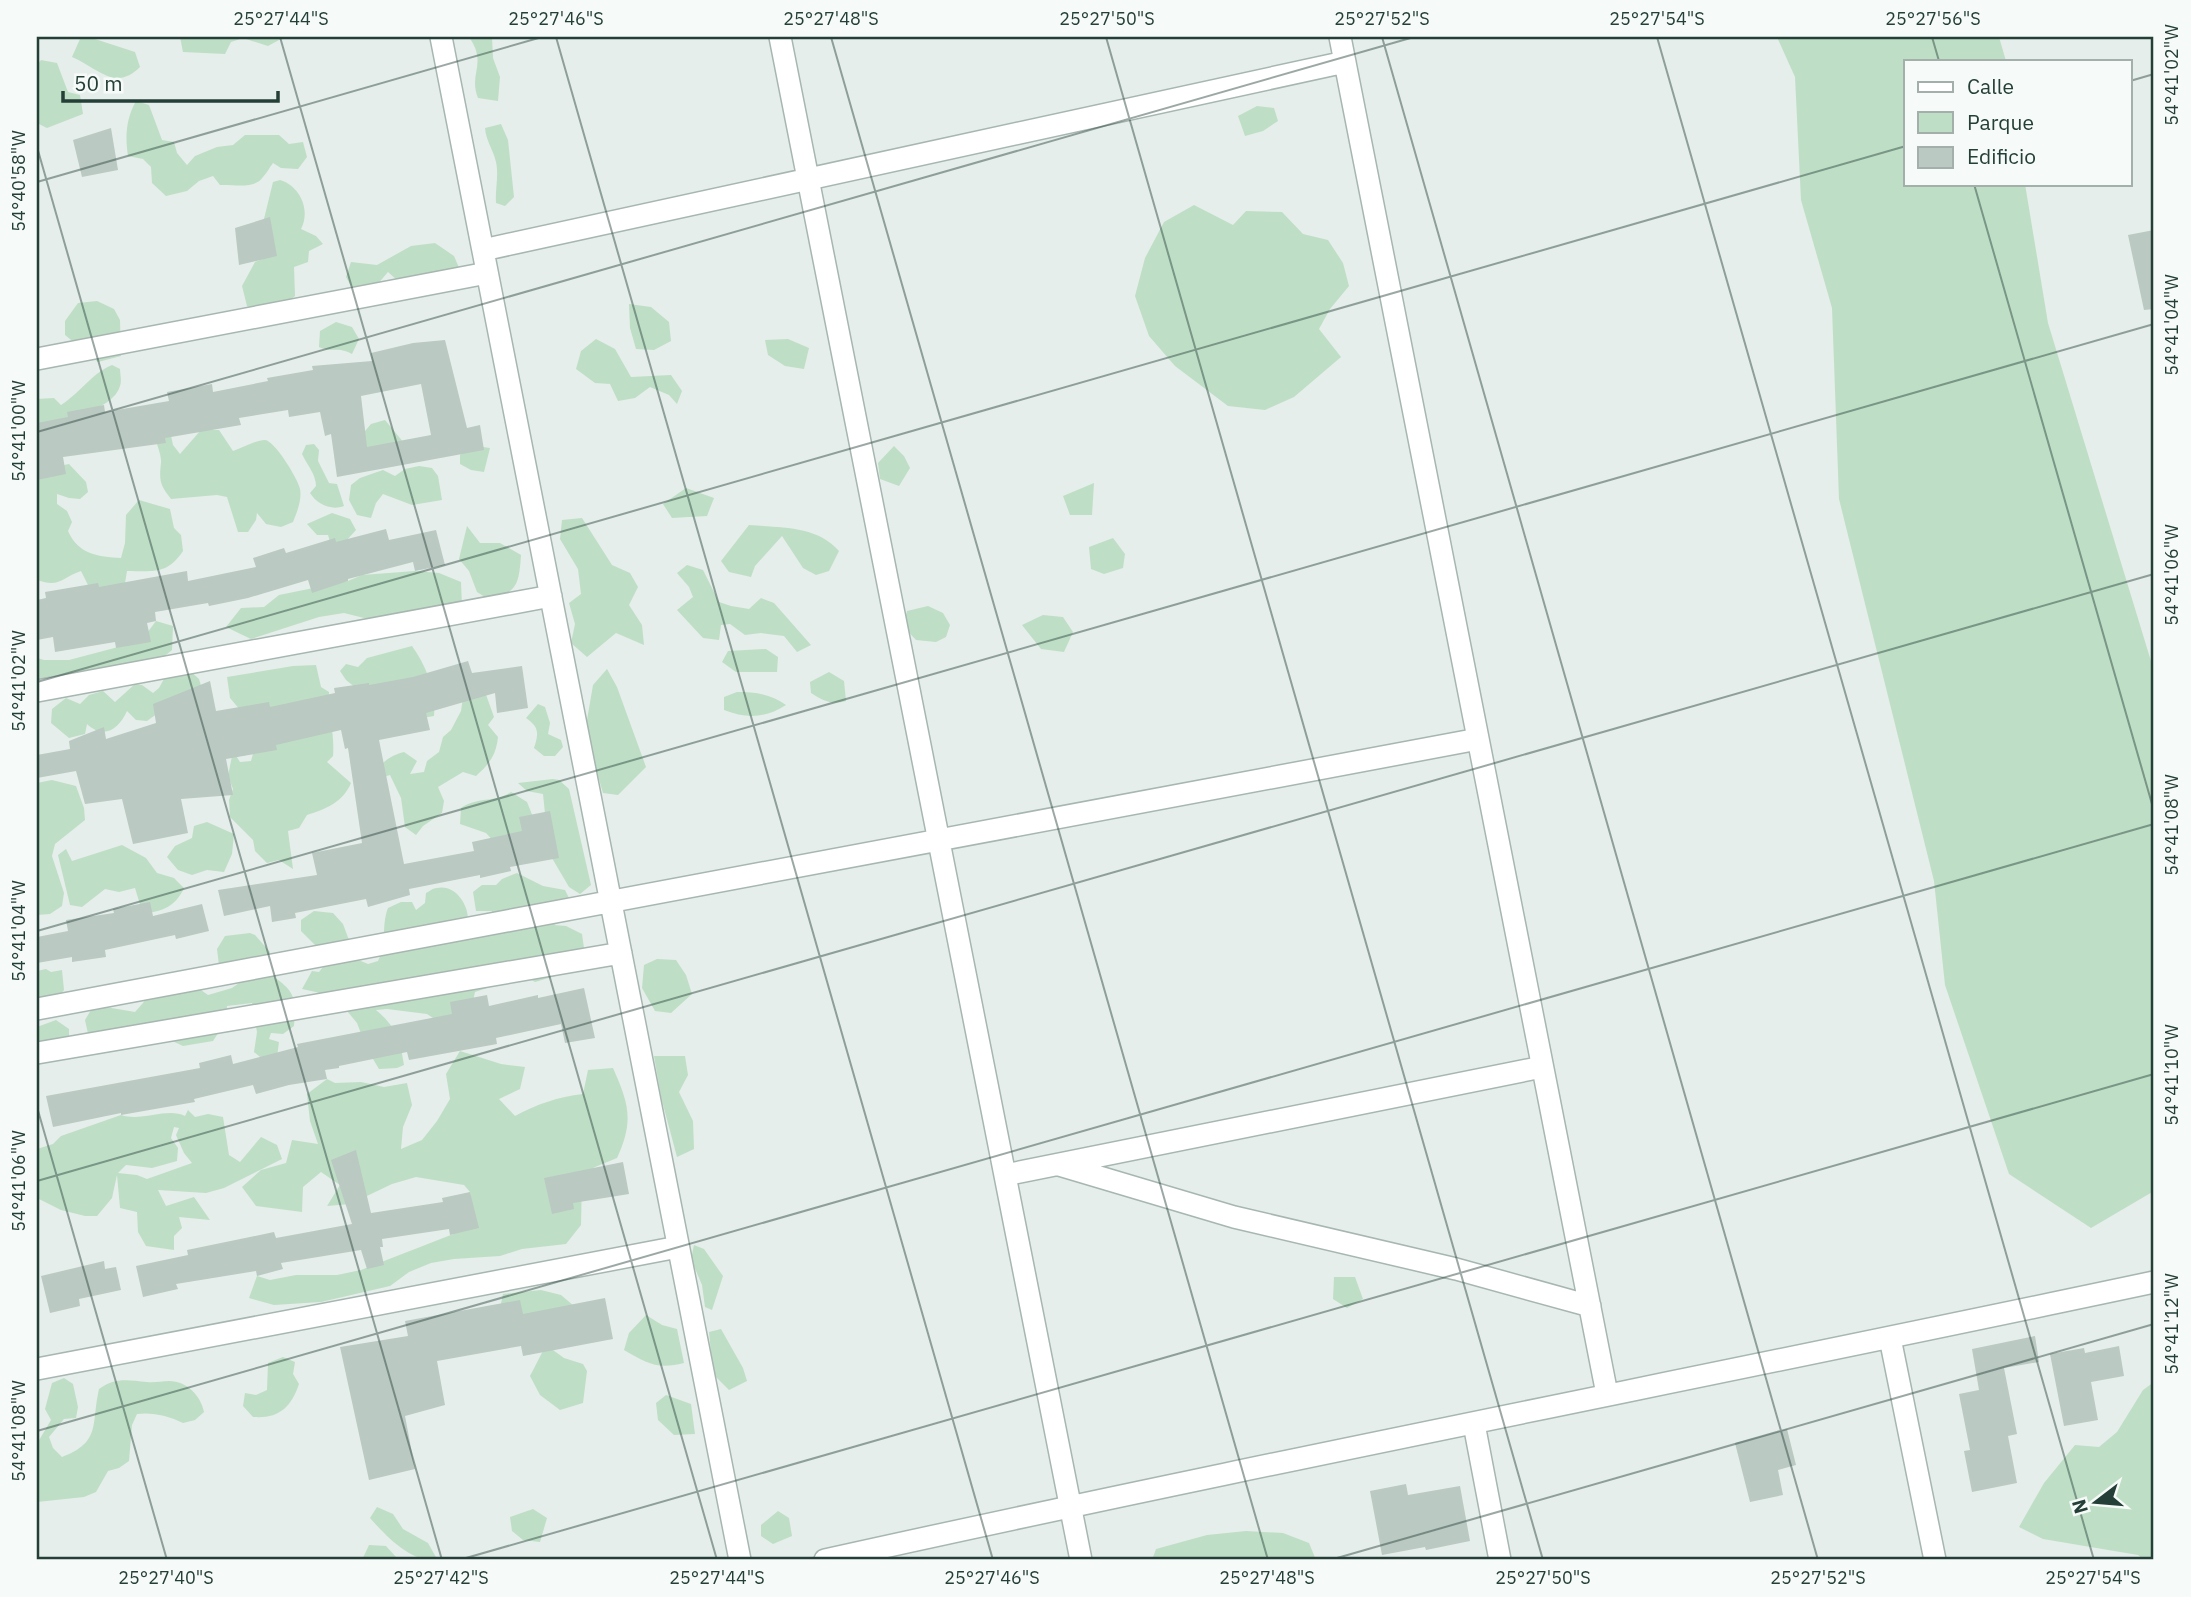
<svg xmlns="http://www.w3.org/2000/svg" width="2191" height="1597" font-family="'IBM Plex Sans',sans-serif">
	<rect width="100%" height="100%" fill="#e5eeea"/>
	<path fill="#bfdec6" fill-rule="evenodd" d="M180,37h113l-14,3 -11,6 -25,-8 -12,4 -6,12 -42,-2z
		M469,37h23l1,21 7,19 -2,24 -20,-3c-10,-25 10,-34 -9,-61z
		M1777,37h222l7,24h-100v123h119l23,139 106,348v520l-63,37 -82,-54 -64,-189 -11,-104 -95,-382 -7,-191 -31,-108 -6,-123z
		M80,39h15l40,13 5,15c-25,25 -42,1 -68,-10z
		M41,60l16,3 11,29 12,3 3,19 -36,14 -10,-5v-58z
		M136,101l13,4 13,35 12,2 3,11 10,12 8,-9 22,-9 16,-2 12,-10h34l10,9 14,-2 4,15 -9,12 -17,-1 -8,-5c-4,5 -6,10 -10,14 -9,13 -30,7 -43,8l-7,-9 -14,5 -12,10 -21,5 -14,-13 -1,-16 -8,-8 -15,-3c-3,-20 -2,-37 8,-55z
		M1257,106l17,2 4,13 -15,10 -18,5 -7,-20z
		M501,124l7,16 6,57 -9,9 -9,-3c-1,-14 3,-27 0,-41 -3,-13 -10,-21 -11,-34z
		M280,180c20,6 31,30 21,49l15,7 7,8 -14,7 -1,11 -14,5 1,29c-14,13 -30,18 -48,10l-5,-20 13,-24 12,-5 -4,-34 10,-41z
		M1194,205l39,20 13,-14 36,1 21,22 25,6 15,23 6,23 -19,23 -11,20 22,28 -47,40 -29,13 -37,-4 -53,-40 -26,-30 -14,-40 10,-38 19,-36z
		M435,243l19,13 6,14 -63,10 -9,-8 -12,14 -15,5 -10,-5 -5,-9 5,-15 26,3 34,-19z
		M97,301l17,8 6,11 1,36 -23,6 -33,-27v-14l13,-18z
		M629,304l22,3 18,15 2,19 -17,9 -18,-1 -6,-21z
		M336,322l16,5 7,12 -7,15c-13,-8 -22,-1 -33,-7l1,-16z
		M596,339l19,10 16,28 40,-2 11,16 -5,13 -8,-9 -19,-8 -15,11 -17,3 -8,-17 -15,-1 -19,-14 5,-18z
		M788,339l21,9 -5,21 -19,-3 -17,-11 -3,-15z
		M112,365l8,4c0,5 2,12 0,17 -6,24 -62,37 -83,42v-29l17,-1 7,7c19,-12 30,-31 51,-40z
		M385,420l19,23 -33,19 -11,-25 11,-13z
		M169,426l4,19 7,9 21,-24h18l14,21c9,-3 23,-11 32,-11 10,1 33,39 35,49 2,11 -3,23 -7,33l-12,5 -15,-3 -9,-11 -1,7 -8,12h-10l-11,-35 -10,-2 -46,4c-11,-14 -12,-18 -10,-36 1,-8 -6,-23 -8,-32z
		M314,444l5,6 -1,11 11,22 8,1 7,22c-13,5 -27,-2 -34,-13l6,-7c0,-12 -9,-21 -14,-32l4,-9z
		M469,445l21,3 -6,24 -13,-2 -11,-6v-9z
		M894,446l10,10 6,12 -11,18 -19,-7 -2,-16z
		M69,464l17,18 2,10 -8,7 -11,-1 -12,-4v10l10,7 5,11 -4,9c10,23 30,26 53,27l4,-15 1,-28 13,-15 31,9 4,19 7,7 2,16c-16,24 -30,20 -56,20l-3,18h-34l-9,-18c-20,7 -21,17 -44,9v-107l8,-4z
		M419,466l13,2 6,8 4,24 -30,5 -29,-11 -7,9 -5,15 -14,-3 -8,-15 2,-15 9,-7 23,-8 12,6 10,-7z
		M1094,483l-2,32h-22l-7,-19z
		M686,488l28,10 -7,18 -35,2 -9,-14z
		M332,513l18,6 6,11 -10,11 -14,7 -4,-13h-11l-10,-11z
		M582,518l30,47 18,8 8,14 -9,18 13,20 2,20 -28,-12 -29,24 -16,-14 4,-19 -6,-21 12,-9 -3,-25 -18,-30 2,-19z
		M749,525c32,3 67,0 90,26l-10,20 -13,4 -13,-7 -21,-32 -27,30 -4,11 -22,-5 -8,-11z
		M467,526l13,17h20l21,12c-2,28 -3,39 -33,44l-11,-7 -8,-21 -10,-12z
		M1113,538l12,16 -2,14 -19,6 -13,-5 -2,-22z
		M687,565l16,5 16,32 12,4 18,3 12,-11 13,5 37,42 -14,7 -13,-16 -23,-3 -16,2 -15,-11 -9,1 -2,15 -16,-2 -26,-28 16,-13 -4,-10 -12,-14z
		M415,571l24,2 22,9 1,24 -70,19 -48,-12 -25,4 -68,22 -25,-12 15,-19 23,-1 15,-12 69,-14 14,-6z
		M928,606l15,7 7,12 -4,12 -10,5 -20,-2 -13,-14 4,-15z
		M1043,615l20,2 10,15 -9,20 -23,-3 -19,-24z
		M156,621l17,5 -1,24 -17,14 -118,17v-23l7,2h25l72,-19z
		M412,646c15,21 24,45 22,70l-12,2 -61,-26 -15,-12 -6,-9 6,-7 12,3 9,-9z
		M766,649l12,8 -1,15h-41l-14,-10 6,-11z
		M316,665l5,22 8,5c-1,22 6,42 4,64l-6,6 24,21c-8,19 -25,26 -44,32l-8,13 -11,3 5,38 -14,-9 -12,3 -12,-12 -2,-11 -23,-23 -1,-17 4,-11 -5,-13 5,-25 7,11 11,-1 3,-11 -13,-39 -11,-13 -3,-21 66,-11z
		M607,669l10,18 29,80 -28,28 -15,-2 -15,-51 -1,-22 6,-35z
		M189,670l10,9 3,10 -44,24 -11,8 -11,-1 -9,-9c-8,18 -23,29 -40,13l-2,10 -16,4 -18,-15 1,-14 14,-11 14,6 9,-9 14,-4 12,11 20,-18 7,1 11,8 6,-5 6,-11z
		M829,672l15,9 2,20c-14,4 -23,0 -35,-8l-1,-11z
		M484,689l10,28 -6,8 10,12c-2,19 -9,27 -22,39l-13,-4 -25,15 6,14 -2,12 -19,13 -7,9 -11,-8 -4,-29 -11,-23 -19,6c9,-17 15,-24 33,-29l13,9 -7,13 14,-2 3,-11 12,-9 4,-15 8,-7 10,-19 2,-14z
		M737,692c18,0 34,2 49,13 -20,13 -39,14 -62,5v-13z
		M538,704l7,3 5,16 -2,11 13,6 2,7 -8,9h-11l-10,-8c5,-15 5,-21 -8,-30z
		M553,779l6,1 10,9 22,96 -11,9 -11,-7 -20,-34 -6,-59 -16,-3 -9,-8z
		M52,780l24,6 8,22 1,12 -30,24 -3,12 12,37 -2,13 -12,8 -13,1v-132z
		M511,792l16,10 10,25 -39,19 -12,-13 -26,-9 1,-16c17,-12 33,-5 50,-16z
		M207,822l27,12 -2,20 -8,18 -17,-2 -15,5 -14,-5 -11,-13 8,-11 17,-8 2,-12z
		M122,845l24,13 11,15 17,5 10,10c-9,19 -21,23 -41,26l-8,-26 -16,4 -14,-3 -23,18 -12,-2 -12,-50 8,-6 6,12z
		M517,873l26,13 22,4 6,12 -3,17 -14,6 12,1 16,8 2,14 -22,26 -27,8 -22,-14 -17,2 -9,18 -12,4 -3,13 -30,19 -15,-10 -40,-5 -11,1c20,17 24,28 28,55l-7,3 -18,1 -12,-20 -10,-26 -19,-23 -22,-8 -14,-3 10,-18 7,1 8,-10 -9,-14 -17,-17v-11l13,-9 19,2 10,11 13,35 12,5 10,-3c9,-17 3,-35 10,-53l13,-6h11l4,8 9,-7 1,-10c4,-2 7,-5 11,-5 18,-4 31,16 31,31l23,-2 1,-6h-16l-3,-19 9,-7h14l6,-6z
		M250,933l5,2 15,17v22c25,18 26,21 24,52l-11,8 -12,-1 -2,6 10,3 -2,15 -12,4 -11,-9 3,-20 -5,-29 -25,3 -1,15 -13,20 -30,5 -21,-10 -73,2 -4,-18 9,-15 41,7 8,-9 13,-23 25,-4 27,19 24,-7 10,-7 -23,-16 -2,-16 8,-13z
		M657,959l19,1 10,15 6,19 -21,19 -16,-2 -13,-23 2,-23z
		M46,969l5,3 11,-2 2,20 -19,25 -8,4v-48z
		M56,1020l13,9v11l-32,8v-21z
		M460,1051l41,13 24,3 -5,22 -21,10 16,17c22,-12 43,-19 68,-22l5,-24 25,-2c16,36 21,53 4,90l-22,9 -13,9 -1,49 -15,19 -44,5 -22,7 -46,3 -23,4 -22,9 -19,14 -69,16 -47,3 -25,-7 8,-22 13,4 26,-5h41l24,-5 95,-37 18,-17 -4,-24 -6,-7 -48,-8 -24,7 -42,20 -23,2 13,-21 -19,-13 -18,15 -1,25 -46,-6 -14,-19 19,-17 25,-7 6,-23 26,4 -8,-23 -3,-27 20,-15 8,4 26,-1 23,5 23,-4 5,22 -9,22 -2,22 21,-9 15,-19 13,-22 -4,-25z
		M654,1056h31l3,19 -9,17 14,29 1,28 -17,8 -16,-60z
		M188,1110l7,7 13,-3 15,3 6,38 11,7 21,-25 16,8 5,14 -58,29 -18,5 -48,-3 8,16 28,-9 16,23 -31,-3 3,11 -8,8v14l-28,-4 -8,-14 -1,-20 -17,-4 -3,-33 -5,23 -15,18h-12l-24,-6 -24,-12v-49l16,-5 8,-8 60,-21c21,7 46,-8 64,1zM174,1127l5,1 -3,7 8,18 8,10 -45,16 -10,-4 -19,-2 8,-8 26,3 25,-7 1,-13 -7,-10z
		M694,1245l10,4 19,27 -11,34 -7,-3 -3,-22 -11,-26z
		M1334,1277h21l8,22 -16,9 -14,-9z
		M541,1290l20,5 19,16 -82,7 5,-24z
		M646,1315l16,10 15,4 7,34c-27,7 -37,0 -60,-13l5,-17z
		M721,1329l22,39 4,13 -18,9 -16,-16 -4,-42z
		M546,1345l18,13 19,6 4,7 -4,32 -23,7 -20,-15 -10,-19z
		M283,1357l12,5 -2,12 6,10c-8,24 -21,35 -46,33l-10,-11 2,-13 11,2 11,-5 1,-27z
		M64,1378l9,6 5,23 -2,11 -12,1 -15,18 4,11 9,9c40,-15 29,-34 37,-68 16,-12 29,-9 48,-7 7,1 15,-1 22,-1 18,0 32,15 35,31l-9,8 -12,3c-14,-7 -31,-11 -46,-9l-5,11 -3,36 -10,7 -11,3 -12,21 -12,5 -47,5v-53l1,-7 13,-22 -6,-11 7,-26z
		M2154,1382v178h-10l-6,-5 -95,-16 -24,-12 25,-44 31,-38 24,2 18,-15 26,-42z
		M666,1395l25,9 4,30 -21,1 -16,-15 -2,-17z
		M377,1507l16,7 10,15 25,14 9,16c-24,6 -53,-25 -67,-41z
		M533,1509l14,9 -7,24 -17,-2 -11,-9 -2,-14z
		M778,1511l11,7 3,18 -19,8 -12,-8v-11z
		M1246,1531l37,2 26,10 7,17h-164l4,-11 51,-14z
		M369,1545l17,1 10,11v3h-34z"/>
	<path fill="#bac9c2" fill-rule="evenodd" d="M111,128l7,42 -36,7 -9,-37z
		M270,217l7,39 -38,9 -4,-37z
		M2154,230v79l-10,1 -16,-75z
		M445,340l22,88 13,-3 4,25 -147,27 -6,-43 -6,2 -5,-24 -31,5 -1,-7 -49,8 2,7 -76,13 1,5 -103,14 3,17 -29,6v-57l31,-6 -1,-5 37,-7 1,7 64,-11 -2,-9 45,-8 1,8 55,-11 -1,-3 46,-8 -1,-4 60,-5 -1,-8 42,-10zM421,384l10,51 -64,12 -6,-51z
		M386,529l3,11 47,-10 9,35 -30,6 -2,-9 -65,17v2l-36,12 -4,-13 -60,18 -39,8 -1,-3 -53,9 1,9 -9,2 4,19 -35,6 -1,-6 -60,10 -2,-15 -16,3v-40l9,-2 -1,-6 53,-9 1,4 88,-16 1,10 68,-14 -3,-9 31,-10 2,5 49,-15 1,4z
		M468,661l4,12 50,-7 6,42 -31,5 -2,-20 -69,20 4,17 -51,10 25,124 70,-13 -2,-9 50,-11 -3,-14 31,-6 9,47 -49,9 1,4 -31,7v-3l-71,14 1,6 -42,12 -2,-8 -71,14 1,5 -24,4 -2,-16 -46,10 -6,-26 99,-15 -5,-22 50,-10 -14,-95 -3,1 -4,-19 -65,15 1,5 -51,9 7,36 -52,4 7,34 -55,11 -11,-45 -37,5 -9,-33 -39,7v-23l33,-6 -1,-8 35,-14 2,12 50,-16 -3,-19 57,-23 6,30 53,-9 1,5 65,-14 -1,-5 35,-5v2l44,-8z
		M150,902l3,14 49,-12 7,27 -33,8 -1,-4 -70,15 1,7 -34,5v-5l-35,6v-26l31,-6 -2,-11 48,-7 -1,-4z
		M584,988l11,50 -30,5 -4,-19 -65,14 1,6 -88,16 -2,-8 -68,14v2l-14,2 2,9 -38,6 -33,9 -3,-9 -59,14 1,3 -74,13v-2l-68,14 -7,-31 154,-28 -1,-5 32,-8 2,9 65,-17 -1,-3 155,-30 -2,-12 37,-7 2,11 49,-11v3z
		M356,1150l15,63 72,-11 -1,-4 28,-6 9,36 -29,7 -1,-6 -67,10 1,8h-3l4,18 -17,4 -6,-19 -80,13 2,6 -26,7 -1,-5 -80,13 2,5 -35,8 -7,-31 52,-11 -1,-5 87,-18 2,6 76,-14 -21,-64z
		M623,1162l6,32 -56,9 1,6 -22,5 -8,-36z
		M104,1261l1,8 11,-2 5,23 -42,9 1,7 -30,7 -9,-37z
		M605,1298l8,41 -90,17 -2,-10 -84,15 8,44 -40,11 10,53 -46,11 -29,-133 68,-11 -3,-15 115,-21 3,14z
		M2035,1336l4,26 -35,6 13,66 -9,2 9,47 -45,9 -8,-41 6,-1 -11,-56 20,-4 -7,-41z
		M2119,1346l5,30 -33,6 7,38 -34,6 -14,-72 34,-6 1,5z
		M1787,1429l9,36 -18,5 5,25 -33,7 -15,-59z
		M1406,1484l2,11 52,-9 10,55 -44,9 -1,-3 -43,8 -12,-64z"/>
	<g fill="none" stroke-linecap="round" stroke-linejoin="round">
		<defs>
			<path id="street" d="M441,37l299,1523
				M780,37l301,1523
				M1340,37l267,1357
				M483,250l862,-188
				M37,359l450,-86
				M37,691l514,-95
				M37,1009l1441,-270
				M37,1053l584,-100
				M1059,1165l175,52 222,52 134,37
				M1005,1175l537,-108
				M1890,1338l45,222
				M37,1369l641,-122
				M1474,1424l26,136
				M825,1560c442,-98 886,-184 1329,-278"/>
		</defs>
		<use href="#street" stroke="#a7b6b1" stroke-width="24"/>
		<use href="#street" stroke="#fff" stroke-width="21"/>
	</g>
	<path fill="none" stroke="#243f37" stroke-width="2" stroke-opacity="0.45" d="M280,37l437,1523M556,37l437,1523M831,37l437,1523M1106,37l437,1523M1382,37l436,1523M1657,37l437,1523M1932,37l7,24M2130,81l24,-7M37,147l405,1413M37,182l505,-145M1974,184l180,627M37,432l1377,-395M37,682l1869,-536M37,931l2117,-607M37,1107l130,453M37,1181l2117,-607M37,1431l2117,-607M459,1560l1695,-486M1330,1560l824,-236"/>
	<rect width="2191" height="1597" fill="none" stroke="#f6faf8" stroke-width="77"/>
	<rect x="1904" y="60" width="228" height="126" fill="#f6faf8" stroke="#a2afab" stroke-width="2"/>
	<rect x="1918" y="82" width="35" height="10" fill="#ffffff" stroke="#a2afab" stroke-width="2"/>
	<text x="1967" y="94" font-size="21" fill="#243f37">Calle</text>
	<rect x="1918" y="112" width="35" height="21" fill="#bfdec6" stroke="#a2afab" stroke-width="2"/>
	<text x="1967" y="130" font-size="21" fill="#243f37">Parque</text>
	<rect x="1918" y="147" width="35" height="21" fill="#bac9c2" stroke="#a2afab" stroke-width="2"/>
	<text x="1967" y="164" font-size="21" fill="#243f37">Edificio</text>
	<g transform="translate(2096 1502) rotate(254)" stroke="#f6faf8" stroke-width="5" paint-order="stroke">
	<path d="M0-5L12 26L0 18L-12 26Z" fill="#243f37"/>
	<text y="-10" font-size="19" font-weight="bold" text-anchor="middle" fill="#243f37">N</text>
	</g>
	<path d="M63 91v10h215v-10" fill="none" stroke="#243f37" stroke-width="3.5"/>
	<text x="74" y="91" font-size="21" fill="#243f37" stroke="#f6faf8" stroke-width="5" paint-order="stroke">50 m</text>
	<rect x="38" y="38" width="2114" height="1520" fill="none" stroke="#243f37" stroke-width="2.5"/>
	<g font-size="18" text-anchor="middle" fill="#243f37">
		<text x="281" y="25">25°27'44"S</text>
		<text x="556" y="25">25°27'46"S</text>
		<text x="831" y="25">25°27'48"S</text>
		<text x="1107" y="25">25°27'50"S</text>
		<text x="1382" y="25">25°27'52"S</text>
		<text x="1657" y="25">25°27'54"S</text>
		<text x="1933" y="25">25°27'56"S</text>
		<text transform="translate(2172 75) rotate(-90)" y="6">54°41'02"W</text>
		<text transform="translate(19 181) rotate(-90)" y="6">54°40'58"W</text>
		<text transform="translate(2172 325) rotate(-90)" y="6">54°41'04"W</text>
		<text transform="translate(19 431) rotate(-90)" y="6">54°41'00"W</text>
		<text transform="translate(2172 575) rotate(-90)" y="6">54°41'06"W</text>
		<text transform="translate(19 681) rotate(-90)" y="6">54°41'02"W</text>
		<text transform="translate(2172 825) rotate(-90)" y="6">54°41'08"W</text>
		<text transform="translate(19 931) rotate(-90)" y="6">54°41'04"W</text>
		<text transform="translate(2172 1075) rotate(-90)" y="6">54°41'10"W</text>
		<text transform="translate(19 1181) rotate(-90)" y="6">54°41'06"W</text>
		<text transform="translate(2172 1324) rotate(-90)" y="6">54°41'12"W</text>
		<text transform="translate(19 1431) rotate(-90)" y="6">54°41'08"W</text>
		<text x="166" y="1584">25°27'40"S</text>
		<text x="441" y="1584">25°27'42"S</text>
		<text x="717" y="1584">25°27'44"S</text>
		<text x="992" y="1584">25°27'46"S</text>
		<text x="1267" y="1584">25°27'48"S</text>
		<text x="1543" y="1584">25°27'50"S</text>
		<text x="1818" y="1584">25°27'52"S</text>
		<text x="2093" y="1584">25°27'54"S</text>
	</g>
</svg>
